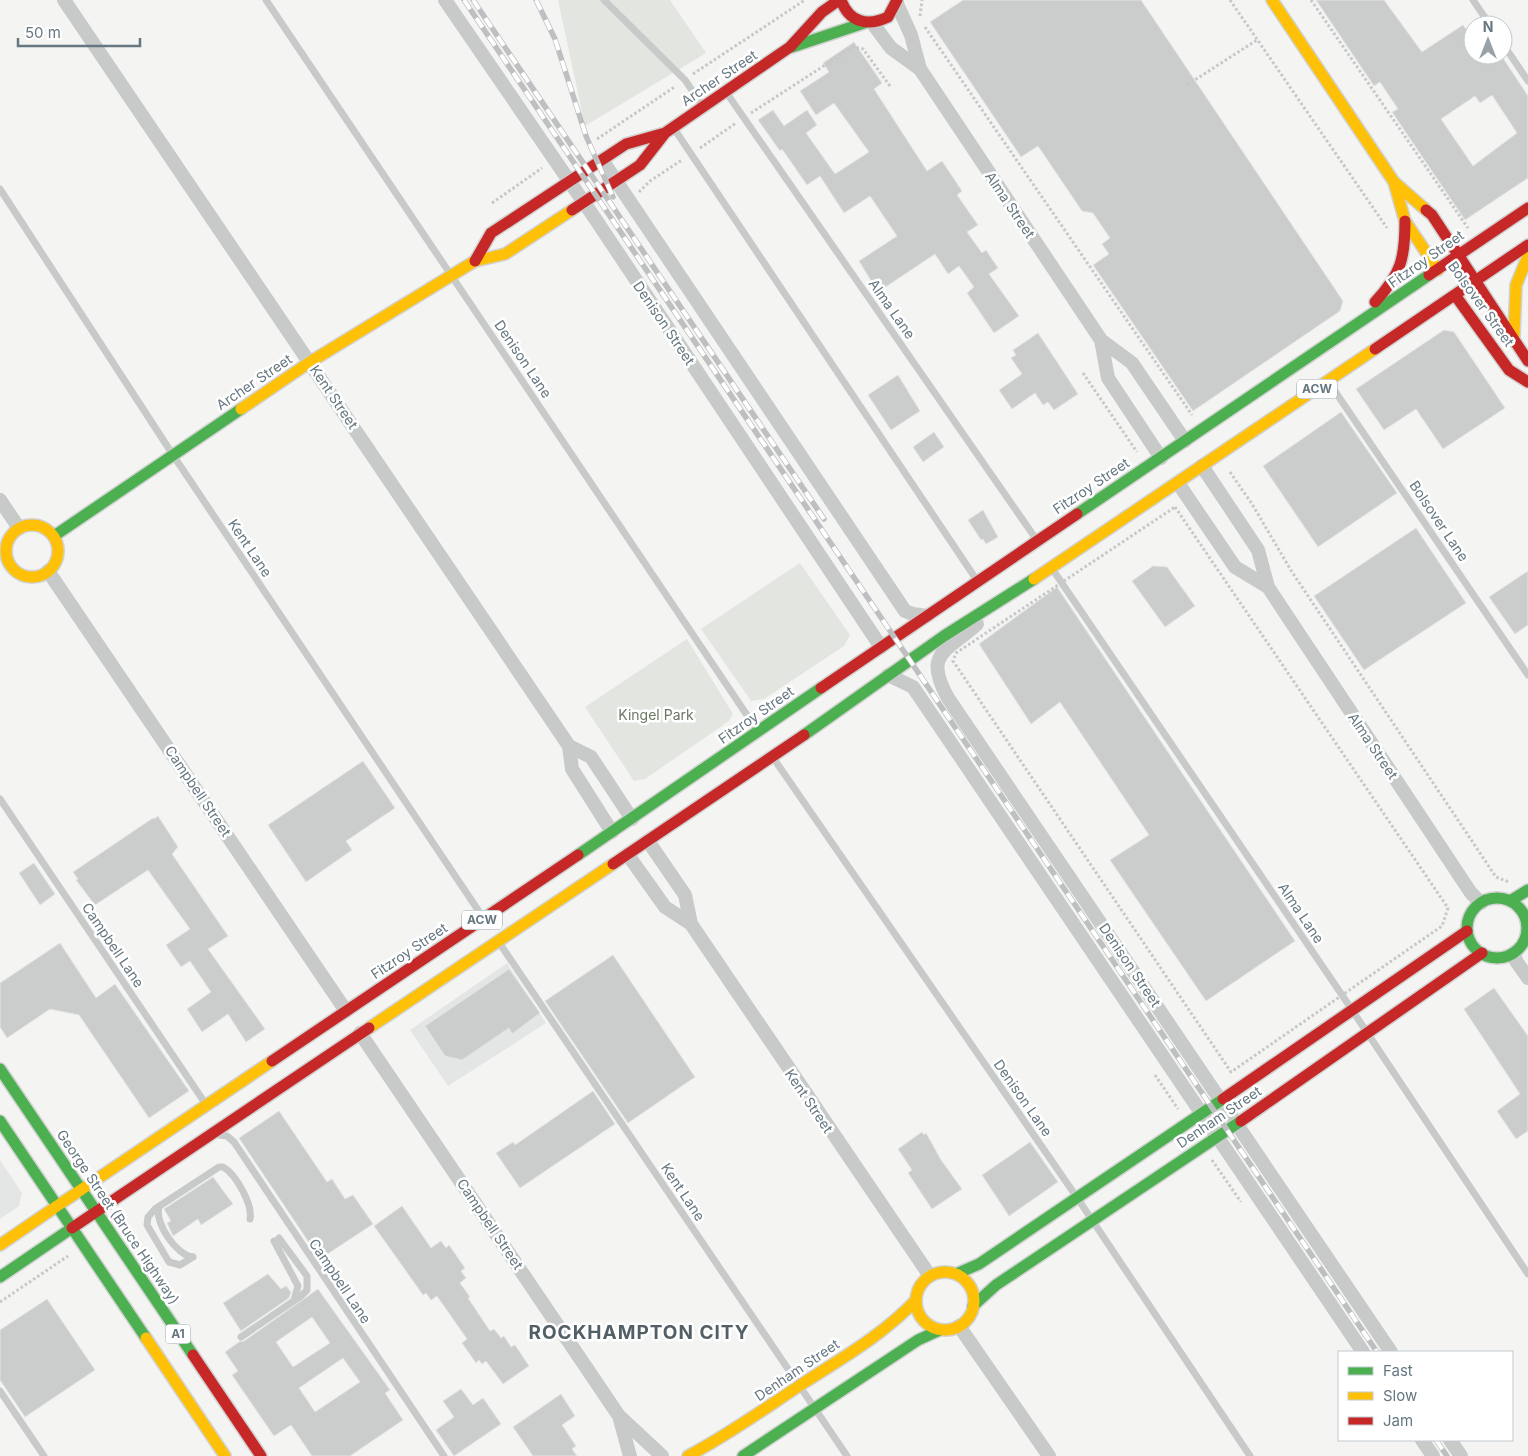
<svg xmlns="http://www.w3.org/2000/svg" width="1528" height="1456" font-family="Inter,sans-serif">
	<rect width="100%" height="100%" fill="#f4f4f3"/>
	<path fill="#e4e5e5" d="M507,963l39,60 -98,63 -38,-56z
		M0,1160l22,33 -3,13 -19,13z"/>
	<path fill="#e3e6e0" d="M558,0h112l36,53 -121,73z
		M800,563l50,72 -6,11 -80,53 -13,2 -50,-72z
		M687,639l46,75 -4,7 -84,58 -11,2 -49,-74z"/>
	<path fill="#cbcdcd" stroke="#e3e3e2" fill-rule="evenodd" d="M963,0h178l202,301 -3,10 -147,100 -100,-146 16,-11 -7,-10 8,-6 -17,-25 -11,-2 -44,-65 -17,11 -91,-135z
		M1316,0h68l38,52 41,-27 10,14v16h28l27,41v82l-63,42 -73,-108 6,-3 -18,-27 -6,4zM1492,95l25,38 -44,33 -32,-47 34,-23 5,7z
		M854,42l28,41 -8,6 53,82 15,-10 20,30 -5,4 21,30 -11,7 15,21 4,-3 12,18 -9,6 30,42 -25,17 -27,-40 7,-6 -15,-21 -11,8 -13,-20 -57,38 -19,-31 38,-25 -27,-40 -26,17 -24,-37 -13,9 -25,-36 -2,2 -22,-31 15,-10 11,16 23,-16 10,15 -11,8 29,41 34,-22 -35,-49 -18,12 -16,-24 29,-19 -6,-9z
		M1444,330l10,2 51,76 -62,41 -27,-40 -32,21 -28,-41z
		M1038,333l40,61 -24,16 -6,-8 -5,3 -8,-12 -23,16 -13,-19 23,-16 -11,-16 5,-3 -3,-5z
		M898,375l22,36 -29,19 -23,-35z
		M1341,412l56,81 -79,54 -55,-81z
		M934,432l10,15 -21,15 -10,-15z
		M983,510l15,27 -12,7 -3,-5 -2,1 -13,-20z
		M1416,528l50,75 -102,67 -50,-74z
		M1153,566l14,1 28,39 -30,21 -33,-46z
		M1528,571v54l-13,9 -26,-37z
		M1057,587l238,354 -89,60 -96,-141 39,-25 -89,-133 -29,22 -52,-80z
		M363,761l32,47 -49,33 6,9 -46,32 -38,-57z
		M158,816l20,31 -6,7 56,82 -20,13 57,80 -19,13 -18,-28 -26,18 -15,-23 24,-17 -21,-31 -9,6 -15,-22 24,-16 -42,-59 -53,35 -19,-25 2,-1 -5,-7 80,-54 1,1z
		M34,863l21,31 -15,11 -21,-32z
		M60,943l36,55 19,-14 74,107 -40,27 -70,-103 -29,-6 -43,29 -7,-11v-44z
		M613,955l82,122 -67,46 -83,-122z
		M509,969l31,44 -28,21 -3,-6 -47,32 -17,-4 -20,-30z
		M1494,988l34,48v95l-12,8 -19,-28 23,-17 -56,-85z
		M593,1091l22,33 -95,64 -24,-35 17,-11 2,3z
		M279,1111l48,71 5,-3 13,20 8,-4 20,29 -53,35 -81,-121z
		M922,1132l2,3 2,-2 15,27 21,29 -30,20 -24,-36 4,-3 -14,-21z
		M1030,1142l28,40 -49,34 -27,-41z
		M213,1177l20,27 -32,21 -3,-6 -25,17 -6,-13 4,-2 -7,-12z
		M402,1206l29,42 10,-7 5,7 3,-3 16,23 -4,3 5,7 -6,5 10,14 -2,1 22,33 4,-2 7,9 3,-2 7,11 4,-2 14,21 -26,18 -17,-23 -4,3 -3,-4 -3,3 -14,-20 5,-4 -30,-43 -6,4 -5,-7 -3,2 -49,-69z
		M268,1274l13,15 5,-3 5,6 -2,6 -48,33 -18,-28z
		M318,1289l72,101 -5,3 18,27 -53,36h-38l-21,-31 -17,11 -42,-61 6,-4 -13,-19 14,-10 5,-1zM312,1317l18,26 -37,24 -17,-25zM343,1358l17,24 -45,30 -16,-24z
		M47,1299l48,71 -70,47 -25,-37v-50z
		M461,1389l12,16 10,-7 18,26 -47,32 -18,-26 18,-13 -11,-16z
		M561,1394l14,22 -13,9 14,21 -4,3 5,7h-44l-20,-29z"/>
	<g fill="none" stroke-linecap="round" stroke-linejoin="round">
		<defs>
			<path id="fast" d="M792,47l72,-24
				M1077,514l352,-239
				M54,536l187,-127
				M804,735l140,-99 90,-57
				M578,855l243,-167
				M1467 928a30 30 0 1 1 60 0a30 30 0 1 1-60 0Z
				M1510,901l18,-11
				M0,1069l193,286
				M0,1121l146,217
				M956,1274l23,-10 244,-165
				M0,1277l72,-49
				M973,1306l23,-21 245,-164
				M743,1456l175,-116 22,-10"/>
			<path id="slow" d="M1272,0l122,182 32,28
				M1394,182l11,39 33,49
				M1514,336l2,-51 12,-29
				M241,409l69,-47 165,-101 30,-7 67,-44
				M6 551a26 26 0 1 1 52 0a26 26 0 1 1-52 0Z
				M1034,579l341,-230
				M369,1028l244,-164
				M57,1206l215,-145
				M0,1245l57,-39
				M916 1301a29 29 0 1 1 58 0a29 29 0 1 1-58 0Z
				M146,1338l79,118
				M688,1456c40,-21 76,-47 114,-72 40,-26 81,-49 114,-84"/>
			<path id="jam" d="M841,0c8,22 26,27 47,17l9,-17
				M572,210l68,-45 25,-32 125,-86 32,-35 17,-12
				M1426,210l6,5 96,146
				M475,261l16,-28 135,-89 39,-11
				M1429,275l99,-67
				M1455,295l54,75 19,12
				M1375,302c26,-28 30,-43 30,-81
				M1375,349l153,-104
				M821,688l256,-174
				M613,864l191,-129
				M272,1061l306,-206
				M1223,1099l244,-168
				M1241,1121l241,-168
				M72,1228l297,-200
				M193,1355l68,101"/>
		</defs>
		<use href="#fast" stroke="#d1d2d2" stroke-width="14"/>
		<use href="#slow" stroke="#d1d2d2" stroke-width="14"/>
		<use href="#jam" stroke="#d1d2d2" stroke-width="14"/>
		<path stroke="#c6c7c8" stroke-width="3" stroke-dasharray="2.5 2.5" stroke-linecap="butt" d="M1230,0l157,228
			M1311,0l157,228
			M920,16l2,-16
			M925,27l267,388
			M693,74l112,-74
			M1187,85l70,-45
			M751,113l102,-66 10,2 27,37
			M597,139l79,-53
			M700,148l36,-25
			M639,192l11,-11 32,-21
			M492,203l50,-35
			M1083,373l54,79
			M1230,472l22,32 40,68 204,305 13,5
			M1175,507l273,401 -6,18 -211,146 -278,-411 3,-8z
			M1155,1075l23,34
			M1212,1160l29,42
			M0,1302l68,-46"/>
		<path stroke="#c8caca" stroke-width="7" d="M266,0l491,730
			M604,0l81,80 17,25
			M1473,0l17,25
			M1503,44l25,37
			M726,92l310,447
			M673,127l303,452
			M0,189l173,266 309,461
			M1330,384l198,291
			M1053,570l289,425 186,279
			M774,759l304,440 172,257
			M0,799l205,304
			M500,944l347,512
			M219,1135l8,1 7,6 210,314
			M159,1207c-5,16 18,49 34,50
			M274,1241l24,45 -4,14
			M193,1257l-13,8 -11,-3 -22,-37 1,-8 7,-8 64,-42h4c13,7 30,38 27,52
			M241,1337l60,-41 6,-6v-14l-28,-38
			M0,1391l44,65"/>
		<path stroke="#c8caca" stroke-width="14" d="M64,0l505,746 3,23 40,63
			M445,0l151,220 285,427
			M897,4l14,31 9,34 181,271 7,38 53,80
			M873,24l18,24 29,21
			M602,160l303,451 8,3 14,2
			M1101,340l31,23 53,78
			M1202,466l56,84 10,37 203,306 10,10
			M1178,483l57,84 33,20
			M0,500l19,28
			M48,571l298,440
			M977,624c-31,28 -54,29 -29,74l443,654
			M888,675l25,12 450,665
			M569,746l22,11 41,62
			M648,841l37,54 6,29 239,352
			M628,855l37,52 26,17
			M1514,953l2,8 12,17
			M360,1033l259,383 43,40
			M959,1326l90,130
			M619,1416l11,40
			M1422,1440l11,16
			M1450,1440l11,16"/>
		<use href="#fast" stroke="#4caf50" stroke-width="11"/>
		<use href="#slow" stroke="#ffc107" stroke-width="11"/>
		<use href="#jam" stroke="#c62828" stroke-width="11"/>
		<defs>
			<path id="rail" d="M464,0l913,1352
				M473,0l351,519
				M536,0l19,39 31,97 27,61
				M1436,1440l11,16"/>
		</defs>
		<use href="#rail" stroke="#bebfc0" stroke-width="5.5"/>
		<use href="#rail" stroke="#fff" stroke-width="4" stroke-dasharray="11" stroke-linecap="butt"/>
	</g>
	<g text-anchor="middle" stroke-width="5" stroke-linejoin="round" paint-order="stroke">
		<g fill="#fff" stroke="#94a0a7" stroke-width="1">
			<rect x="1297" y="379.5" width="40" height="19" rx="4"/>
			<rect x="462" y="910.5" width="40" height="19" rx="4"/>
			<rect x="165.5" y="1324.5" width="25" height="19" rx="4"/>
		</g>
		<g font-size="12" font-weight="bold" fill="#667781">
			<text x="1317" y="393">ACW</text>
			<text x="482" y="924">ACW</text>
			<text x="178" y="1338">A1</text>
		</g>
		<g font-size="14" fill="#667781" stroke="#fff">
			<text transform="translate(719 78) rotate(-34)" y="5">Archer Street</text>
			<text transform="translate(1010 205) rotate(56)" y="5">Alma Street</text>
			<text transform="translate(1426 259) rotate(-35)" y="5">Fitzroy Street</text>
			<text transform="translate(1481 304) rotate(54)" y="5">Bolsover Street</text>
			<text transform="translate(892 309) rotate(55)" y="5">Alma Lane</text>
			<text transform="translate(664 323) rotate(56)" y="5">Denison Street</text>
			<text transform="translate(523 359) rotate(56)" y="5">Denison Lane</text>
			<text transform="translate(254 382) rotate(-34)" y="5">Archer Street</text>
			<text transform="translate(334 397) rotate(56)" y="5">Kent Street</text>
			<text transform="translate(1091 486) rotate(-34)" y="5">Fitzroy Street</text>
			<text transform="translate(1439 521) rotate(56)" y="5">Bolsover Lane</text>
			<text transform="translate(250 548) rotate(56)" y="5">Kent Lane</text>
			<text transform="translate(756 715) rotate(-35)" y="5">Fitzroy Street</text>
			<text transform="translate(1373 746) rotate(56)" y="5">Alma Street</text>
			<text transform="translate(198 791) rotate(56)" y="5">Campbell Street</text>
			<text transform="translate(1301 913) rotate(56)" y="5">Alma Lane</text>
			<text transform="translate(113 945) rotate(56)" y="5">Campbell Lane</text>
			<text transform="translate(409 951) rotate(-34)" y="5">Fitzroy Street</text>
			<text transform="translate(1130 965) rotate(56)" y="5">Denison Street</text>
			<text transform="translate(1023 1098) rotate(55)" y="5">Denison Lane</text>
			<text transform="translate(809 1101) rotate(56)" y="5">Kent Street</text>
			<text transform="translate(1219 1117) rotate(-34)" y="5">Denham Street</text>
			<text transform="translate(683 1192) rotate(56)" y="5">Kent Lane</text>
			<text transform="translate(118 1217) rotate(56)" y="5">George Street (Bruce Highway)</text>
			<text transform="translate(490 1224) rotate(56)" y="5">Campbell Street</text>
			<text transform="translate(340 1281) rotate(56)" y="5">Campbell Lane</text>
			<text transform="translate(797 1370) rotate(-34)" y="5">Denham Street</text>
		</g>
		<g font-size="14" fill="#6a7864" stroke="#fff">
			<text x="656" y="720">Kingel Park</text>
		</g>
		<g font-size="19" font-weight="bold" letter-spacing="1" fill="#535f66" stroke="#fff">
			<text x="639" y="1339">ROCKHAMPTON CITY</text>
		</g>
	</g>
	<rect x="1338" y="1351" width="175" height="90" fill="#ffffff" stroke="#c2c9cd"/>
	<rect x="1348" y="1367" width="25" height="8" fill="#4caf50" stroke="#c2c9cd"/>
	<text x="1383" y="1376" font-size="15" fill="#667781">Fast</text>
	<rect x="1348" y="1392" width="25" height="8" fill="#ffc107" stroke="#c2c9cd"/>
	<text x="1383" y="1401" font-size="15" fill="#667781">Slow</text>
	<rect x="1348" y="1417" width="25" height="8" fill="#c62828" stroke="#c2c9cd"/>
	<text x="1383" y="1426" font-size="15" fill="#667781">Jam</text>
	<g transform="translate(1488 40)"><circle r="24" fill="#ffffff" stroke="#c2c9cd"/>
	<path d="M0-4L9 19L0 12L-9 19Z" fill="#98a3a9"/>
	<text y="-8" font-size="14" font-weight="bold" text-anchor="middle" fill="#667781">N</text>
	</g>
	<path d="M18 38v8h122v-8" fill="none" stroke="#667781" stroke-width="2.5"/>
	<text x="25" y="38" font-size="15" fill="#667781" stroke="#ffffff" stroke-width="4" paint-order="stroke">50 m</text>
</svg>
